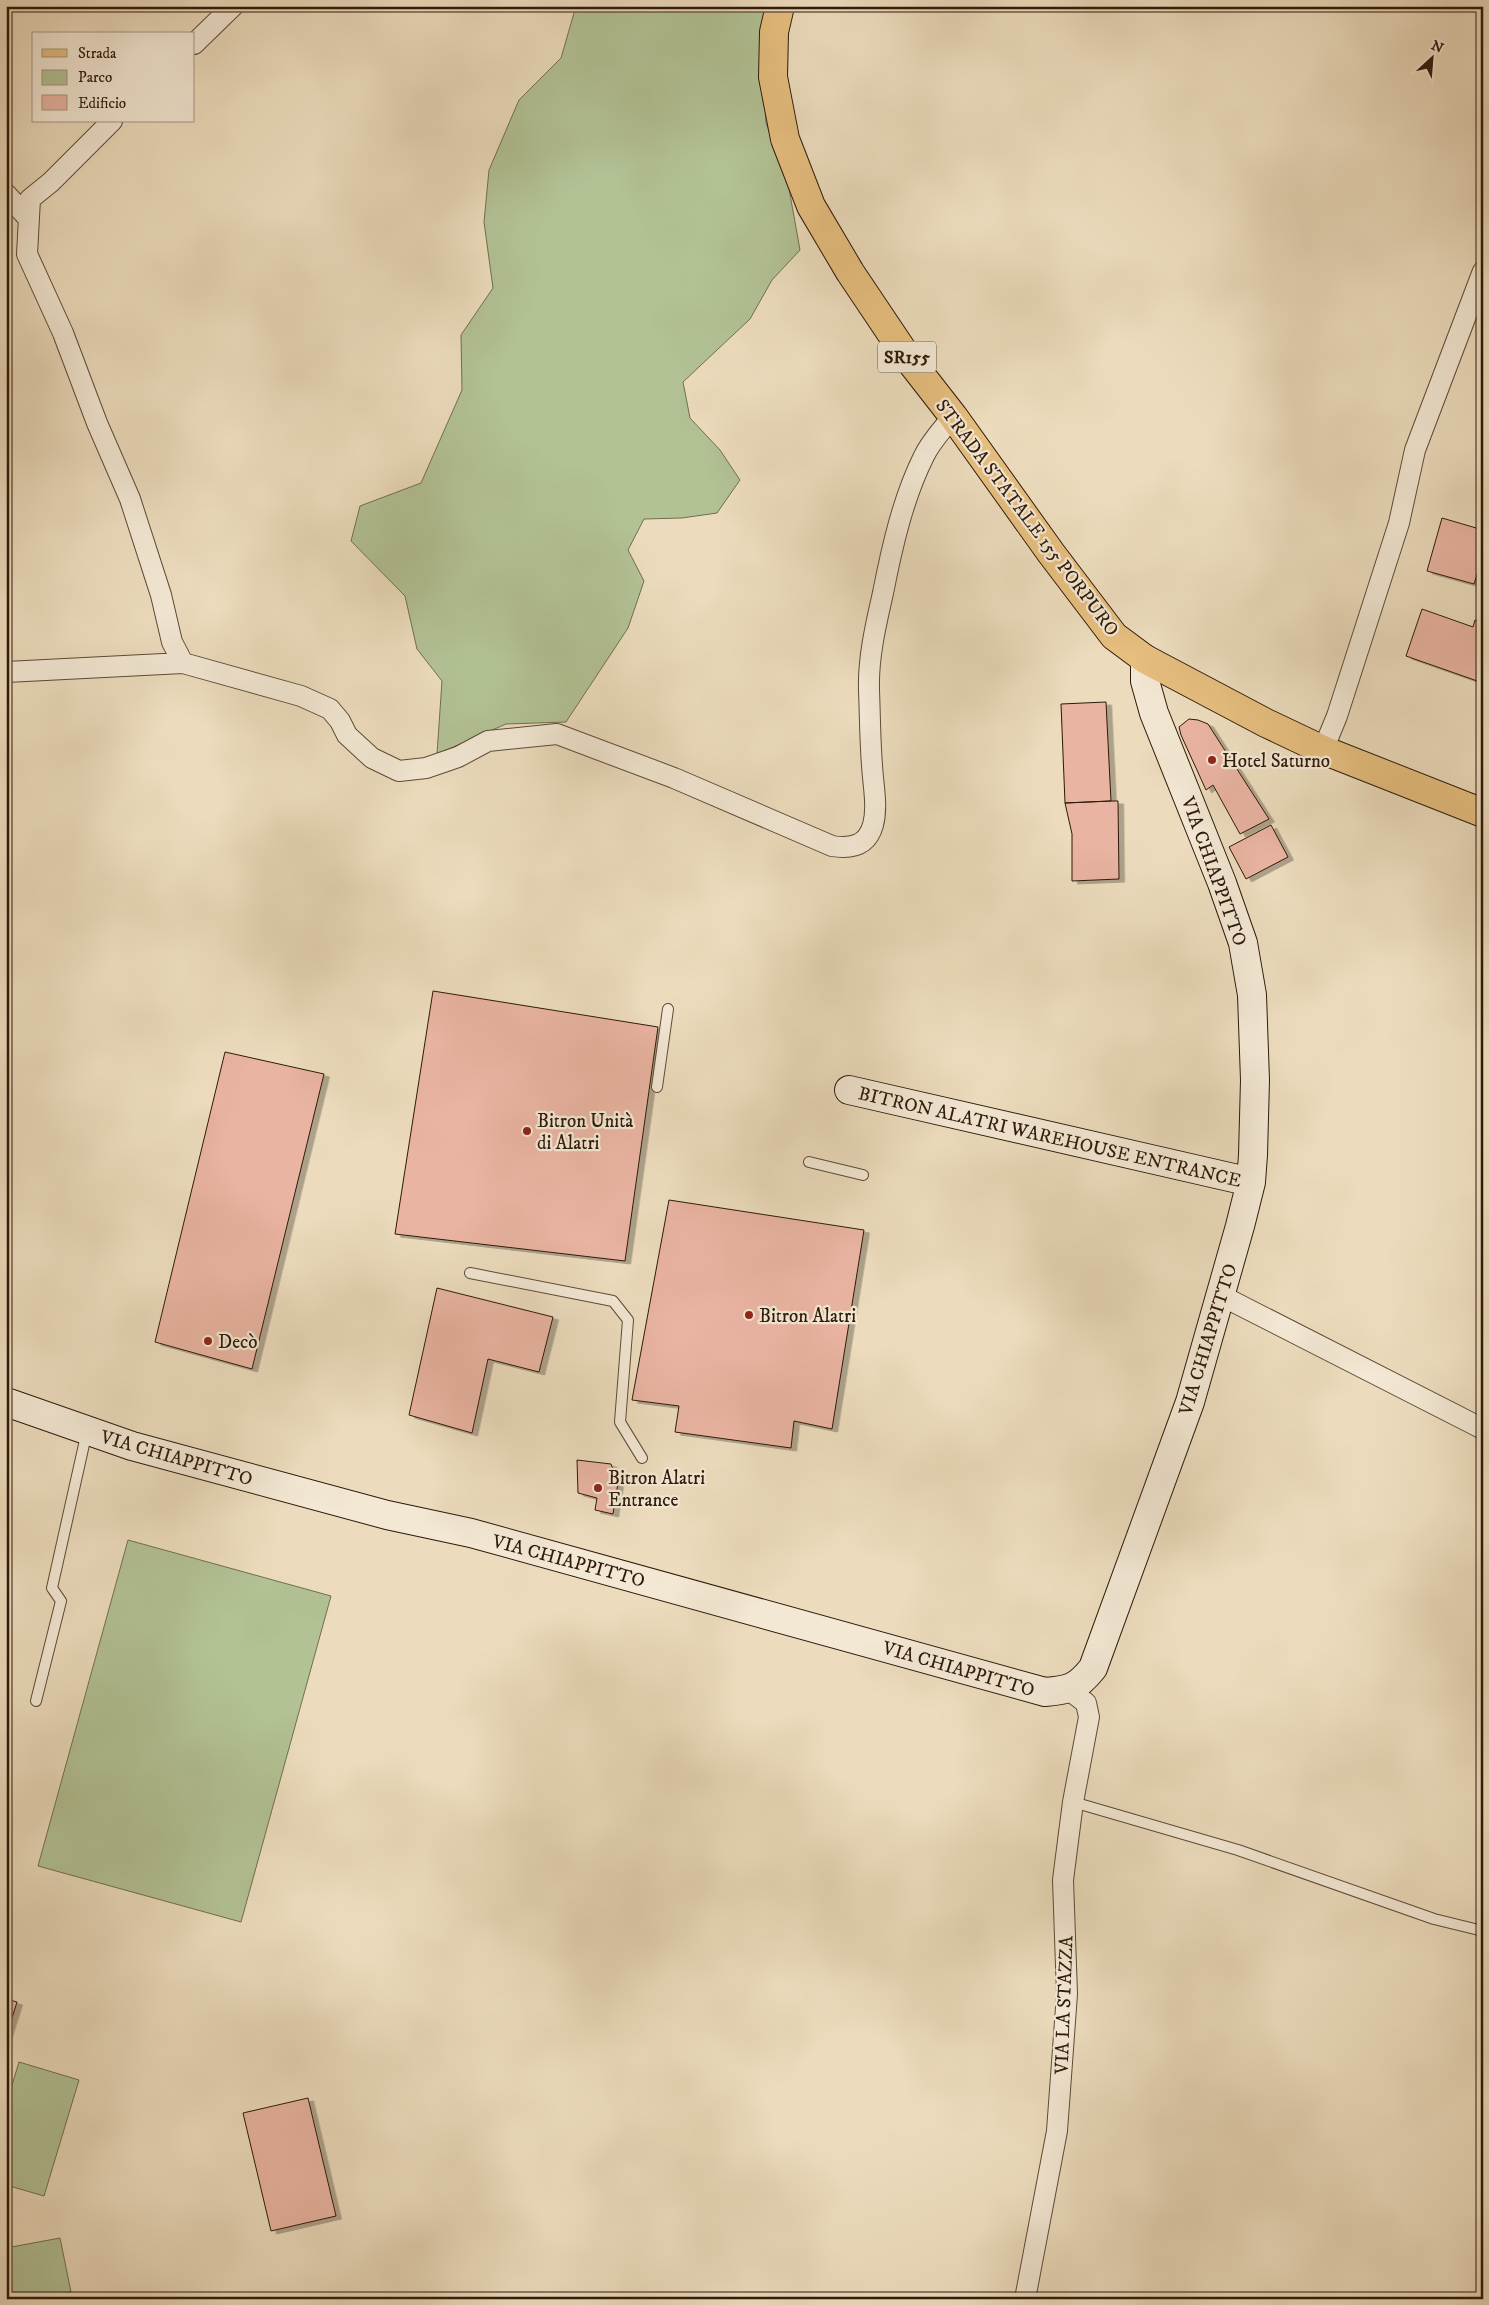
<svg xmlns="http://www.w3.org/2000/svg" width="1489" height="2305" font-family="'IM FELL DW Pica',serif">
	<defs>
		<filter id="shadow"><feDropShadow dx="5.5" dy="3" stdDeviation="0" flood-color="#0004"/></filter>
	</defs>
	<rect width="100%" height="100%" fill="#ecdcbd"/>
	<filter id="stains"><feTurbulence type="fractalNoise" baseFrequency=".004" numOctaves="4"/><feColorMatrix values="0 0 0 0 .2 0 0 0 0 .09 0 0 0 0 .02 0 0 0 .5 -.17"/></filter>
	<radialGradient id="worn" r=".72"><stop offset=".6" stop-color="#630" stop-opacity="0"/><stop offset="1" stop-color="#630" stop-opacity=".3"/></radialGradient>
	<path fill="#b2c295" stroke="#706e50" d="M576,6h194l-7,41 3,76 22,60 12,67 -28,30 -22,39 -67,63 7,36 30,32 20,30 -23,33 -35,5 -38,1 -16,31 16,31 -16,47 -62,94 -60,2 -69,30 5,-73 -25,-32 -12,-53 -54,-55 9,-35 61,-23 41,-93 -1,-55 32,-47 -9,-66 5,-52 30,-70 42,-42z
		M128,1540l203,56 -90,326 -203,-56z
		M19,2062l60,18 -35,116 -38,-11v-80z
		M60,2238l11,54 -36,7h-29v-51z"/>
	<path fill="#e9b4a2" stroke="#2e190a" filter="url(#shadow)" d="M1442,518l41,12v25l-9,29 -47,-13z
		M1422,609l51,18 2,-7 8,2v61l-77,-27z
		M1106,702l5,99 -46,2 -4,-99z
		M1189,719l9,1 10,4 61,95 -29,15 -27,-49 -7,5 -25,-55 -2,-8z
		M1111,801h7l1,78 -47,2v-47l-7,-31z
		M1271,825l17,32 -42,22 -17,-32z
		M433,991l225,36 -33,234 -230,-27z
		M225,1052l99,22 -72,295 -97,-27z
		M669,1200l195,30 -32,199 -38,-8 -3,27 -116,-16 4,-26 -47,-6z
		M437,1288l116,29 -14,55 -51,-13 -16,74 -63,-18z
		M577,1460l34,4 7,19 -5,31 -18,-4 2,-12 -19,-5z
		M6,1999l11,3 -11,35z
		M308,2098l28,118 -65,15 -28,-118z"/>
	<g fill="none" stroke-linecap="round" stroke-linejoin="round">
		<defs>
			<path id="lane" d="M657,1087l11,-78
				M809,1162l54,13
				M470,1273l143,28 15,19 -8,102 22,36
				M36,1701l25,-100 -9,-13 35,-157
				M1073,1802l165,48 196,69 49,12"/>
			<path id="street" d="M194,44l39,-38
				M112,121l-61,61 -21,17 -3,55 36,79 34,90 33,76 31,96 11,47 11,21 118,33 29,13 10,12 7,14 25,23 27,13 27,-3 32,-11 30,-16 69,-7 117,44 158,68c19,3 35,0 41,-21 5,-19 0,-40 -1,-60 -2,-25 -2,-50 -3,-75 -1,-33 7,-66 14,-97 9,-46 20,-95 41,-137 7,-15 20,-28 29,-40
				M6,194l23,25
				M6,672l177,-9
				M1323,750l14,-34 62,-193 16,-73 68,-179
				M1222,1296l261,133
				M1025,2299l32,-168 10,-137 -4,-114 10,-78 16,-85 -3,-14 -17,-13"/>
			<path id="secondary" d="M849,1090l402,92
				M6,1402l126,44 255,69 84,18 574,159c25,-2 32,-4 48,-24l97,-266 50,-176 11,-44 2,-27 2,-75 -3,-85 -9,-52 -21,-60 -68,-170 -9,-32v-22"/>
			<path id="primary" d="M780,6l-6,26 -1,45 12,62 26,67 39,66 57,85 46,59 98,137 63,83 31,23 121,64 57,27 160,63"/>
		</defs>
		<use href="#lane" stroke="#5e4a37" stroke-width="12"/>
		<use href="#street" stroke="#5e4a37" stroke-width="22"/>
		<use href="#secondary" stroke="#2e190a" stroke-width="30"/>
		<use href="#primary" stroke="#2e190a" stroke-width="30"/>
		<use href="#lane" stroke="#f3e8d4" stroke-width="10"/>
		<use href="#street" stroke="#f3e8d4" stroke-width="20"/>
		<use href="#secondary" stroke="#f3e8d4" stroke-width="28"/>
		<use href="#primary" stroke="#e6be7e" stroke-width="28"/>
	</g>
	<g fill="#8f2418" stroke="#f3e8d4" stroke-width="2">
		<circle cx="1212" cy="760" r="5"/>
		<circle cx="527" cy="1131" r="5"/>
		<circle cx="749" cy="1315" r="5"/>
		<circle cx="208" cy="1341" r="5"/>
		<circle cx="598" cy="1488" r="5"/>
	</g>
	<g text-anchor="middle" stroke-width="4.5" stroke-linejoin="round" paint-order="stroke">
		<rect fill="#f3e8d4" stroke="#695747" stroke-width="1" x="878" y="341.5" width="58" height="31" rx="4"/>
		<g font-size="18" font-weight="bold" fill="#2e190a">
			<text x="907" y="363">SR155</text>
		</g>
		<g font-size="19" fill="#2e190a" stroke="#f3e8d4">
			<text transform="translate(1028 517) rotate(53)" y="7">STRADA STATALE 155 PORPURO</text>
			<text transform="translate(1215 871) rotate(70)" y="7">VIA CHIAPPITTO</text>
			<text transform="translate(1050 1136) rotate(13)" y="7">BITRON ALATRI WAREHOUSE ENTRANCE</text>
			<text transform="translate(1207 1339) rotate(-73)" y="7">VIA CHIAPPITTO</text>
			<text transform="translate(177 1457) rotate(16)" y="7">VIA CHIAPPITTO</text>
			<text transform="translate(569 1560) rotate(15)" y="7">VIA CHIAPPITTO</text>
			<text transform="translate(959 1668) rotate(16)" y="7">VIA CHIAPPITTO</text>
			<text transform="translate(1063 2005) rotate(-88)" y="7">VIA LA STAZZA</text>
		</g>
		<g font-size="19" fill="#2e190a" stroke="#f3e8d4" text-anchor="start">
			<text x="1222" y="767">Hotel Saturno</text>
			<text x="537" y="1127">Bitron Unità<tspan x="537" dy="22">di Alatri</tspan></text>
			<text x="759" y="1322">Bitron Alatri</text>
			<text x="218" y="1348">Decò</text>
			<text x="608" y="1484">Bitron Alatri<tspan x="608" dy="22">Entrance</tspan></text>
		</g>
	</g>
	<rect width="1489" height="2305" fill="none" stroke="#ecdcbd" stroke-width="25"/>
	<rect x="8" y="8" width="1474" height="2290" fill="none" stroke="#2e190a" stroke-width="2.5"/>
	<rect x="12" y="12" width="1464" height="2280" fill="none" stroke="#2e190a"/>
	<rect x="32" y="32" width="162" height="90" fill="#f3e8d4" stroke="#a49583"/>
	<rect x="42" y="49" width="25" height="8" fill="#e6be7e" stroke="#a49583"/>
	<text x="78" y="58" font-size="15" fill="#2e190a">Strada</text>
	<rect x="42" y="70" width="25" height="15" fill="#b2c295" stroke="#a49583"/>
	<text x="78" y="82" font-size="15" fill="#2e190a">Parco</text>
	<rect x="42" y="95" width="25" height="15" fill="#e9b4a2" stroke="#a49583"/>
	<text x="78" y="108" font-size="15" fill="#2e190a">Edificio</text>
	<g transform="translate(1432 58) rotate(26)" stroke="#f3e8d4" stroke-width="4" paint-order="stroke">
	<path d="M0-4L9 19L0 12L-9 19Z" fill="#2e190a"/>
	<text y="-8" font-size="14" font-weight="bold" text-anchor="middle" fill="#2e190a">N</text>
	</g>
	<rect width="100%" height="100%" filter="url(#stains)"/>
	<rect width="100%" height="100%" fill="url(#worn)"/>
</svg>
